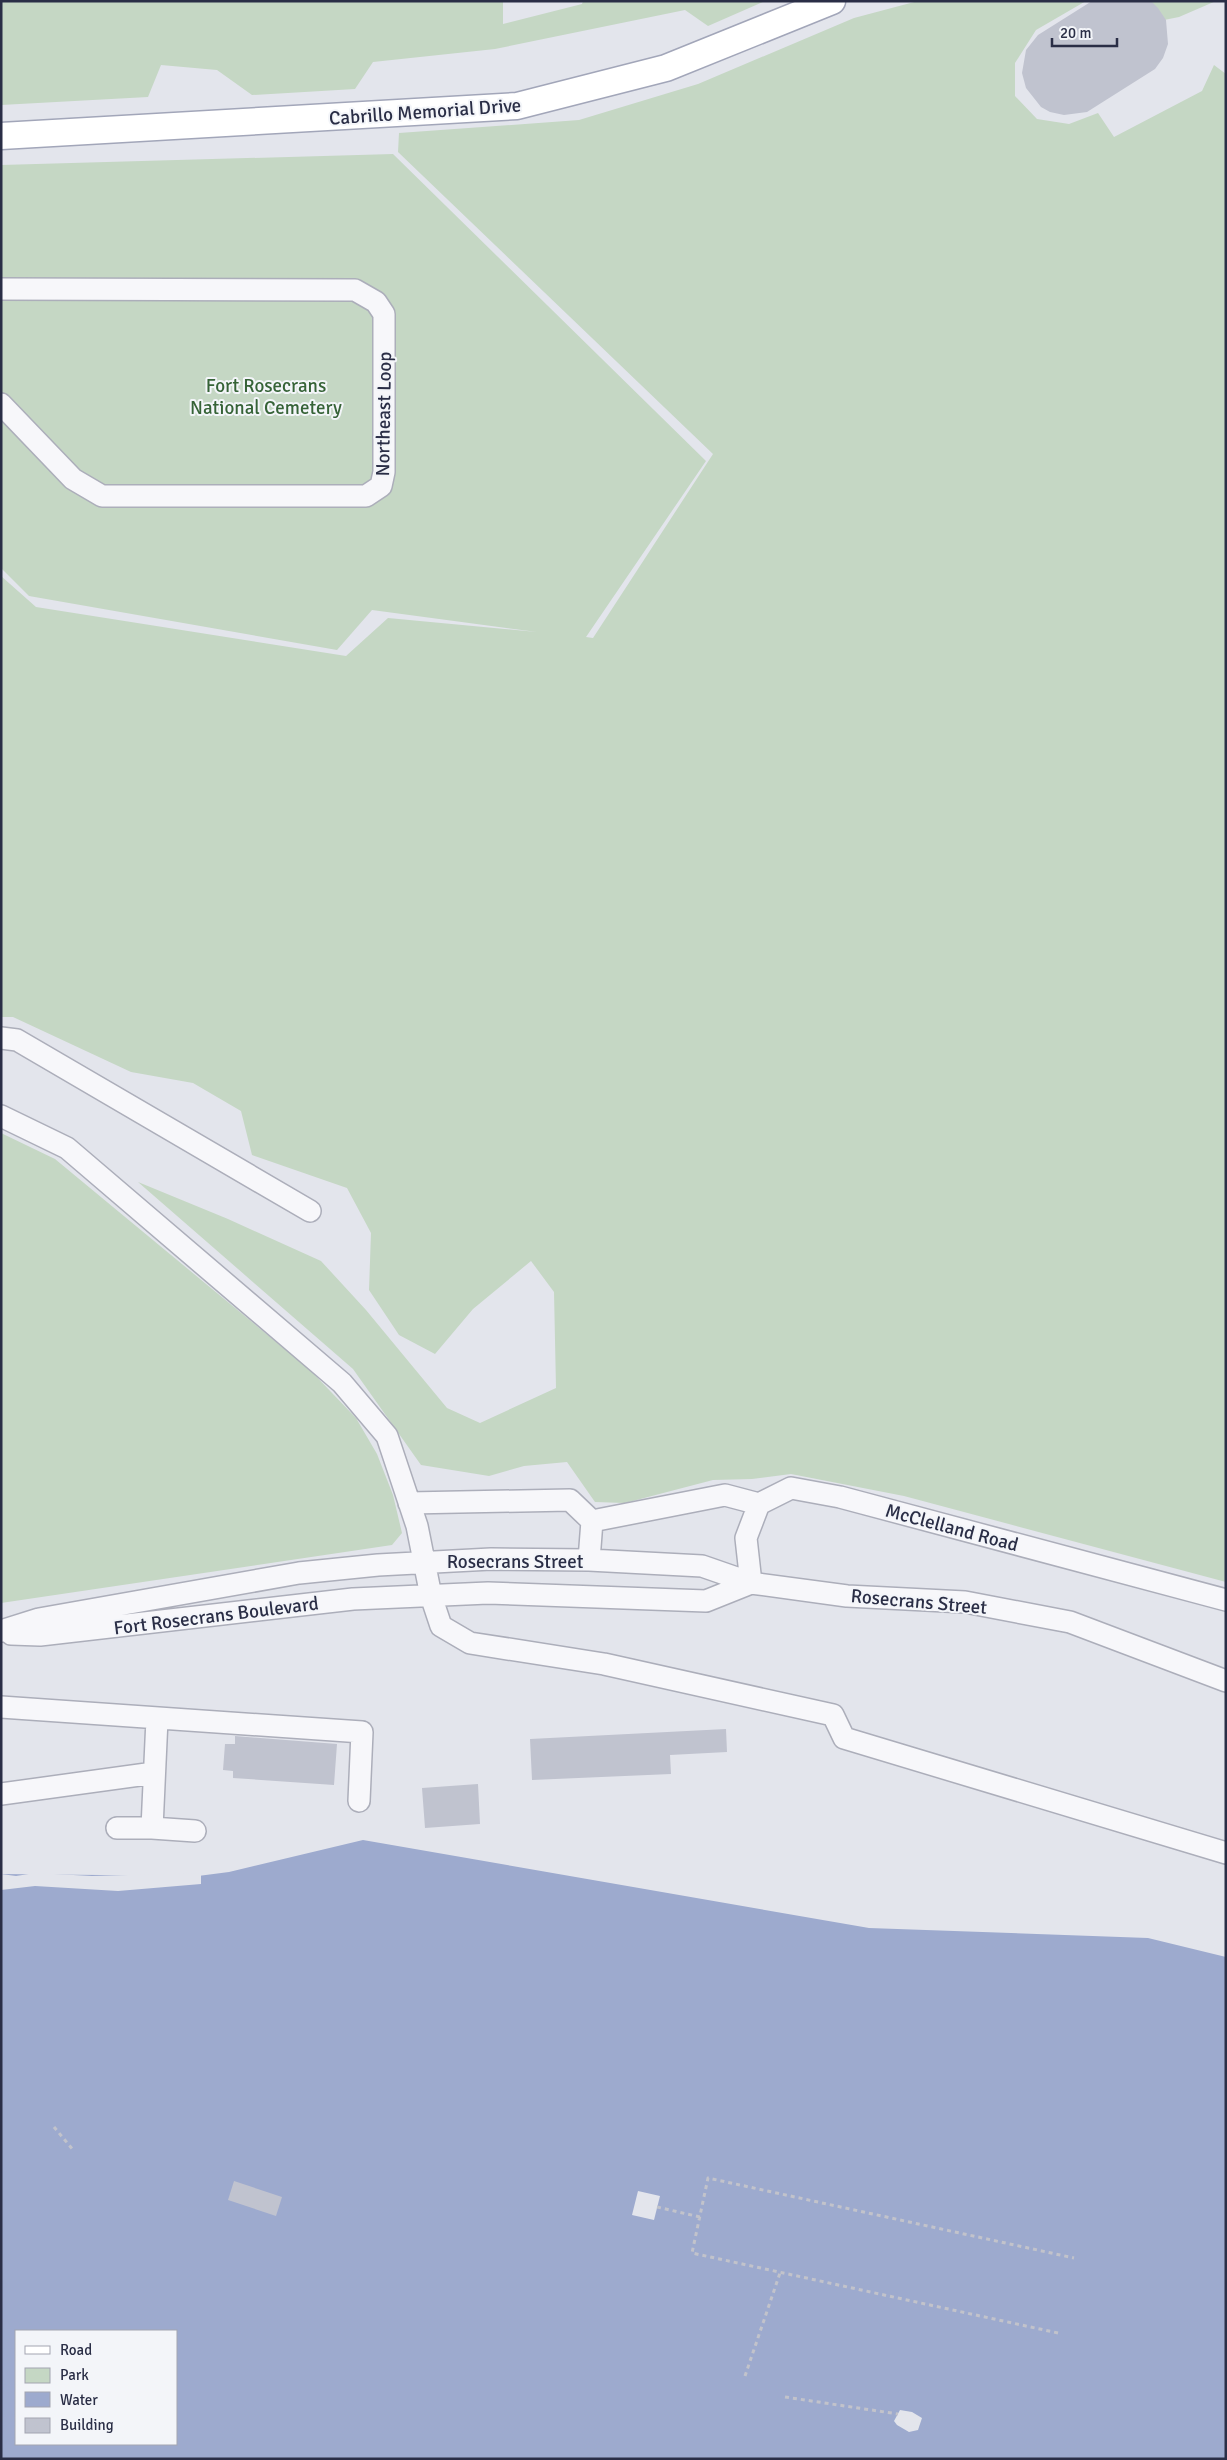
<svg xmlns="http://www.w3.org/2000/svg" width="1227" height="2460" font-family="Signika,sans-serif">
	<rect width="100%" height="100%" fill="#e3e5ec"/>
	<path fill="#c5d7c4" d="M1,1h502v23l79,-20 1,-3h182l-57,25 -23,-16 -190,39 -122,13 -18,27 -103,6 -35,-25 -56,-5 -13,32 -147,8z
		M918,1h168l-50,29 -21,33v33l22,23 32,5 29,-11 16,24 88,-46 12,-26 12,9v1508l-322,-86 -113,-22 -39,5 -39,1 -88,23 -30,-1 -28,-40 -43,4 -35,10 -68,-11 -68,-96 -215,-187 90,37 93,42 45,49 81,98 33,15 76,-35 -2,-96 -23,-31 -58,48 -38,45 -36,-19 -30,-45 2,-57 -24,-45 -95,-33 -11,-44 -48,-28 -62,-11 -118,-55h-12v-441l35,31 310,49 42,-38 149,14 -165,-22 -35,40 -308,-54 -28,-28v-403l392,-11 313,307 -120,176 7,1 120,-184 -315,-302 1,-19 180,-13 119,-36 156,-66z
		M1149,1h67l-37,16 -15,3z
		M1,1133l54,26 255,211 46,48 21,36 16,41 9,38 -10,12 -391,58z"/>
	<path fill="#9daace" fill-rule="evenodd" d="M363,1840l506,88 279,10 78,19v502h-1225v-585l197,2 31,-4zM16,2331h160v113h-160z"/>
	<path fill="#e3e5ec" d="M35,1873l57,3 109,-3v11l-83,7 -83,-5 -34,4v-16l15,2z
		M638,2191l22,5 -6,24 -22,-5z
		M900,2410l12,2 10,6 -4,12 -9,2 -12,-7 -3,-4z"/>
	<path fill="#c0c3cf" d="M1092,1h59l7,7 8,12 2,24 -5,14 -8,11 -68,43 -23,3 -14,-3 -9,-5 -15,-19 -4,-15 4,-23 12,-15z
		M726,1729l1,23 -57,3 1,19 -139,6 -2,-41z
		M235,1736l102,8 -3,41 -101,-7v-7l-10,-1 2,-26h10z
		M478,1784l2,40 -55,4 -3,-40z
		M234,2181l48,16 -6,19 -48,-16z"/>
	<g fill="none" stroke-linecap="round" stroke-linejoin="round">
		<defs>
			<path id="minor" d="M1,289l354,1 21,12 8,12v158l-3,14 -15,10h-264l-29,-17 -72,-75
				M1,1038l16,2 293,171
				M1,1116l66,32 275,235 45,53 30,90 14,70 10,30 29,17 134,21 229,51 11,23 382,115
				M409,1503l161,-3 22,21
				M589,1560l3,-39 133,-26 34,9
				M751,1583l-5,-45 13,-34 32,-16 49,9 386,103
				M1,1631l38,-12 260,-46 79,-8 113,-6 98,1 113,6 49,17 96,13 118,6 105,20 156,59
				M11,1634l29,1 313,-36 135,-6 218,8 45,-18
				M1,1707l361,25 -3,69
				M157,1719l-5,109 43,3
				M1,1794l153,-21
				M117,1828h35"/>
			<path id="major" d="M1,136l516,-30 149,-38 166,-67"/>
		</defs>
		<use href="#minor" stroke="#acaeba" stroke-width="24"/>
		<use href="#major" stroke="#a2a6b9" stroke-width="29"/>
		<path stroke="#c2c3cb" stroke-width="3" stroke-dasharray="4 4" stroke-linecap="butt" d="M54,2127l20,24
			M657,2207l43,10
			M1058,2333l-366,-80 16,-75 366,80
			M745,2376l35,-103
			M785,2397l113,17"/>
		<use href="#minor" stroke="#f7f7fa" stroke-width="21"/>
		<use href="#major" stroke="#fff" stroke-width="26"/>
	</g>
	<g text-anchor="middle" stroke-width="4" stroke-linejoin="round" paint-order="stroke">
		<g font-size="19" fill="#2a2e46" stroke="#f3f5f9">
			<text transform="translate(425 111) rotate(-4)" y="7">Cabrillo Memorial Drive</text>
			<text transform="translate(383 414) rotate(-89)" y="7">Northeast Loop</text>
			<text transform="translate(952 1527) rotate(15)" y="7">McClelland Road</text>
			<text x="515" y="1568">Rosecrans Street</text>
			<text transform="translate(919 1601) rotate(5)" y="7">Rosecrans Street</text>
			<text transform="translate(216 1615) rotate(-7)" y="7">Fort Rosecrans Boulevard</text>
		</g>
		<g font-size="19" fill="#366337" stroke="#f3f5f9">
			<text x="266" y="392">Fort Rosecrans<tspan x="266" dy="22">National Cemetery</tspan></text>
		</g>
	</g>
	<rect width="1227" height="2460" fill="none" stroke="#2a2e46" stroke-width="5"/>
	<rect x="15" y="2330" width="162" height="115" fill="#f3f5f9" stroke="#a3a5b1"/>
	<rect x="25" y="2346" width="25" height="8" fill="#ffffff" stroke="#a3a5b1"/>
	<text x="60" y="2355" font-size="15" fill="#2a2e46">Road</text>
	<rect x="25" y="2368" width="25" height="15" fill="#c5d7c4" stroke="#a3a5b1"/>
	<text x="60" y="2380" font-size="15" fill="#2a2e46">Park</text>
	<rect x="25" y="2392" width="25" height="15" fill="#9daace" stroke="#a3a5b1"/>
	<text x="60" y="2405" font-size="15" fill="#2a2e46">Water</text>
	<rect x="25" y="2418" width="25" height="15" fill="#c0c3cf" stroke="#a3a5b1"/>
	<text x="60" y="2430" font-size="15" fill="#2a2e46">Building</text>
	<path d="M1052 38v8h65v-8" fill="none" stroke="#2a2e46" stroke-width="2.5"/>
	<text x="1060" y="38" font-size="15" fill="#2a2e46" stroke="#f3f5f9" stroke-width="4" paint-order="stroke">20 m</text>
</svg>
